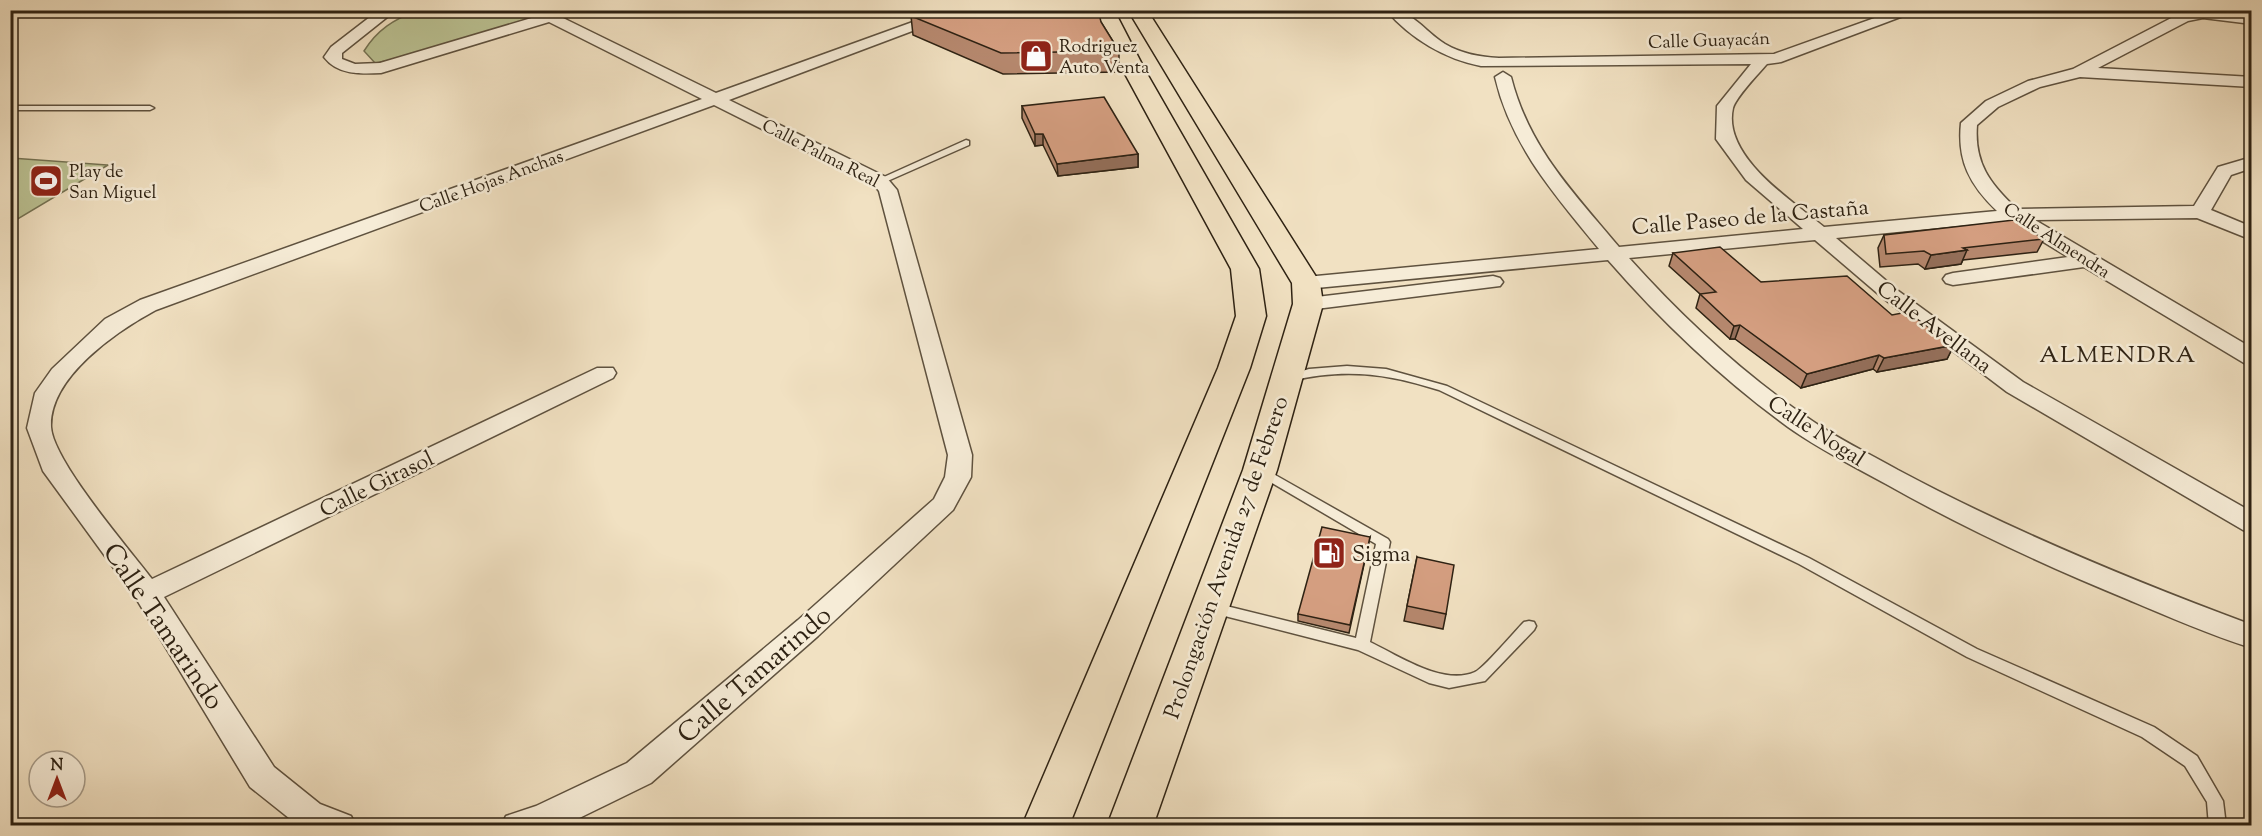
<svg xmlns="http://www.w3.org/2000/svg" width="2262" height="836" font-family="'Sorts Mill Goudy',serif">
	<rect width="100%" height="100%" fill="#f1e1c2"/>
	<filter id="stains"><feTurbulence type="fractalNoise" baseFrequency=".00333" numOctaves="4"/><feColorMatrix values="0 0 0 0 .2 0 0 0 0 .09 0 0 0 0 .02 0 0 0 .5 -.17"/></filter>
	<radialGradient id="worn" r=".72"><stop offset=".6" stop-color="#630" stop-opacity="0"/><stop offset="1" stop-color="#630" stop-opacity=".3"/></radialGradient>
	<path fill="#bbc293" stroke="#747253" stroke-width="1.5" d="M417,11h138l-143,45 -37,7 -11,-12c13,-21 30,-32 53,-40z
		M11,158l97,7 -97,58z"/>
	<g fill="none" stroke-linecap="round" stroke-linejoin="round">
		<defs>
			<path id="service" d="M10,106h140l4,2 -4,2h-140z
				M966,140l3,1v4l-86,38 -3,1 -5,-3z
				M1347,366l39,3 61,17 362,172 168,91 177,78 43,29 26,45 3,25h-17l-2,-24 -22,-36 -43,-29 -175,-80 -168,-93 -360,-174c-53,-17 -95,-22 -149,-9l-6,-3 2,-2 23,-7z
				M1261,467l127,72 2,3 -20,100c29,14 73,44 105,30 8,-3 40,-41 49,-50l5,-1 5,1 2,4 -2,4 -49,51 -36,7 -20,-5 -71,-33 -149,-38 -2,-4 2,-4 5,-1 142,35 20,-94 -119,-70 -2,-3z"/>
			<path id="minor" d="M379,10h17l-54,43v6l13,5 25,-1 165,-49 25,-4v6l-7,2 153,75 230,-83h22l-239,90 157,77 11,13 75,265 -1,22 -18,33 -135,126 -167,147 -88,43h-62l5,-10 30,-10 91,-43 171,-143 136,-121 11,-22 3,-22 -69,-264 -5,-6 -160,-80 -558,205c-39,21 -107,67 -105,117 2,34 78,122 101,152l445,-211h16l3,5 -3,5 -449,219 110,170 46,37 31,12 5,10h-57l-49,-39 -113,-187 -94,-129 -16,-43 8,-35 17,-24 53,-50 35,-19 562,-201 -153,-77 -168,51c-21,1 -43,2 -57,-16l7,-10z
				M1386,10c27,0 37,20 59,34 17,10 35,13 54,14l275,-4 123,-44h22l-138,52 -14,2c-8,9 -31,33 -34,44 -11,48 58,92 91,119l173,-16c-27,-26 -40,-50 -36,-88l25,-22 42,-20 45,-12 106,-55 30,-4 43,6v8l-49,-6 -15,3 -90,47 154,9v10l-172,-10 -40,10 -42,20 -21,18c-3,38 13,59 40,84l177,-3 24,-39 34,-10v11l-21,7 -20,35 41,17v13l-55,-22 -162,2 217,128v17l-8,-2 -160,-96 -131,18 -7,-2 -3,-4 3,-4 7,-2 115,-16 -59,-36 -173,17 61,52 126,92 229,130v21l-9,-3 -236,-138 -124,-94 -68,-58 -186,18c53,59 113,115 179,160 28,20 60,35 90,52 114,61 233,110 354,155v23c-42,-13 -83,-31 -123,-48 -83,-34 -165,-72 -243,-116 -33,-18 -67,-35 -98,-57 -66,-48 -126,-105 -180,-167l-302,29 -7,-2 -3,-4 3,-4 7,-2 293,-28c-44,-54 -88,-103 -104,-172l8,-5 8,5c18,71 62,115 108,170l184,-18 -57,-49 -30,-41 1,-33 34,-42 -270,2c-36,-7 -70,-27 -95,-56z
				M1493,276l7,2 3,4 -3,4 -192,24 -8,-1 -3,-5 3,-5 8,-1z"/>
			<path id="primary" d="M1095,10h19l32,62 113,197 7,47 -16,52 -181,458h-47l196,-458 18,-52 -5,-47 -107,-197z
				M1128,10h19l173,273 3,21 -46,166 -124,356h-46l136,-356 50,-166 -1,-21z"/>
		</defs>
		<use href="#service" stroke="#5f523f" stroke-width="3"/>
		<use href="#minor" stroke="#5f523f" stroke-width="3"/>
		<use href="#primary" stroke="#2e2213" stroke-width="3"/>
		<use href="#service" fill="#f6ecd7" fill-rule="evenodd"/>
		<use href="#minor" fill="#f6ecd7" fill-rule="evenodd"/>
		<use href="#primary" fill="#f1e1c2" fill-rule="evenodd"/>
	</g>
	<path fill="#b6886e" stroke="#2e2213" stroke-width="1.5" d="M911,16l190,6 18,29v21l-116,2 -90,-39z
		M1022,106l116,48v13l-80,9 -15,-31 -8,1 -13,-28z
		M1884,235l160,4 -7,13 -74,8 -2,4 -36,5 -7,-5 -38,3 -2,-19z
		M1673,253l88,29 131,33 62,30 -7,14 -70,13 -4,-3 -72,19 -66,-49h-5l-34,-31 4,-14 -31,-28z
		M1370,537l-21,96 -51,-12v-7z
		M1417,557l29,57 -3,15 -39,-8z"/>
	<path fill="#946f5a" stroke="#2e2213" stroke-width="1.5" d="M1035,134h8v11l-8,1z
		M1138,154v13l-80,9 -1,-12z
		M1967,250l-6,14 -36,5 6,-14z
		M1740,325l-5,14h-5l4,-13z
		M1954,345l-7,14 -70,13 7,-14z
		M1879,355l-6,14 -72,19 6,-14z"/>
	<path fill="#d49e80" stroke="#2e2213" stroke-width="1.5" d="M926,10h172l3,12 18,29 -118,2 -90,-37z
		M1104,97l34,57 -81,10 -14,-30h-8l-13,-28z
		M2014,220l30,19 -81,9 4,2 -36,5 -7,-4 -38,3 -2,-19z
		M1720,247l41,35 86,-6 45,39 15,-3 47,33 -70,13 -5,-3 -72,19 -67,-49 -6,1 -34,-32 16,-2 -43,-39z
		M1322,527l48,10 -20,88 -52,-11z
		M1417,557l37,8 -8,49 -39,-8z"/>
	<defs>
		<symbol id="shop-square" viewBox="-11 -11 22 22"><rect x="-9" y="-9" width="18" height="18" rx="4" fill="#8f2418" stroke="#f6ecd7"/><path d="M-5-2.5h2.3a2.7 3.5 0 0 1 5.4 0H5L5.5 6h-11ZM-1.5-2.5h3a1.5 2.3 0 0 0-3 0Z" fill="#fff"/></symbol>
		<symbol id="stadium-square" viewBox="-11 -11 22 22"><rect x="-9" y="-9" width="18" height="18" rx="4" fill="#8f2418" stroke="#f6ecd7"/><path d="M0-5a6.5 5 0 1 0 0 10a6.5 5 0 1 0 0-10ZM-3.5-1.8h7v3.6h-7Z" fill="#fff"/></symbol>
		<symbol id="fuel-square" viewBox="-11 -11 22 22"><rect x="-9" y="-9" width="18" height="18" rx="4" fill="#8f2418" stroke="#f6ecd7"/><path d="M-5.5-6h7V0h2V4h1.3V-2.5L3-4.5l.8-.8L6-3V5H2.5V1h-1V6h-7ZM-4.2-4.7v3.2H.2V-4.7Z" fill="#fff"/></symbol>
	</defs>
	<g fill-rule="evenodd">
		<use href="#shop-square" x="1017" y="37" width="38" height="38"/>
		<use href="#stadium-square" x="27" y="162" width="38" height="38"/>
		<use href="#fuel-square" x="1310" y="534" width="38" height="38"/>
	</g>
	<g text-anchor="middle" stroke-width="5" stroke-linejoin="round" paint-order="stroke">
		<g font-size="18" fill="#2e2213" stroke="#f6ecd7">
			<text transform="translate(1709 40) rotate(-2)" y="6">Calle Guayacán</text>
			<text transform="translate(821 153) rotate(27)" y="6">Calle Palma Real</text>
			<text transform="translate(491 181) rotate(-20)" y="6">Calle Hojas Anchas</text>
			<text transform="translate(2057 240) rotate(33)" y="6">Calle Almendra</text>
		</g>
		<g font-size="18" fill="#2e2213" stroke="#f6ecd7" text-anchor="start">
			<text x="1059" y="52">Rodriguez<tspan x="1059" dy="21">Auto Venta</tspan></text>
			<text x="69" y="177">Play de<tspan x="69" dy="21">San Miguel</tspan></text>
		</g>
		<g font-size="22" fill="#2e2213" stroke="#f6ecd7">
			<text transform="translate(1750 216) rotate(-5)" y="8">Calle Paseo de la Castaña</text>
			<text transform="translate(1935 326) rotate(37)" y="8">Calle Avellana</text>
			<text transform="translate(1817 430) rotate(33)" y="8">Calle Nogal</text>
			<text transform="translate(376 483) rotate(-26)" y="8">Calle Girasol</text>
			<text transform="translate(1225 557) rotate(-71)" y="8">Prolongación Avenida 27 de Febrero</text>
		</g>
		<g font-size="22" fill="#2e2213" stroke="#f6ecd7" text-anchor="start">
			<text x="1352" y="561">Sigma</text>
		</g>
		<g font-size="24" letter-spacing="1.5" fill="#2e2213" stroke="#f6ecd7">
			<text x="2118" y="362">ALMENDRA</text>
		</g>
		<g font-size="27" fill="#2e2213" stroke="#f6ecd7">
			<text transform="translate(164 626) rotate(56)" y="9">Calle Tamarindo</text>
			<text transform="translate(754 674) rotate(-41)" y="9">Calle Tamarindo</text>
		</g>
	</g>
	<rect width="2262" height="836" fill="none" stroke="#f1e1c2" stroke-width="36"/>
	<rect x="12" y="12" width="2238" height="812" fill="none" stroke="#2e2213" stroke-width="3"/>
	<rect x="18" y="18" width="2226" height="800" fill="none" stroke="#2e2213" stroke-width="1.5"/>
	<g transform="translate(57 779)"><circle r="28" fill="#f6ecd7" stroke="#a69b89" stroke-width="1.5"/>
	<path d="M0-4.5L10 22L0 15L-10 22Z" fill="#8f2418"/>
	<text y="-9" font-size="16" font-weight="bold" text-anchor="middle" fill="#2e2213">N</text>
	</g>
	<rect width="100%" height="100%" filter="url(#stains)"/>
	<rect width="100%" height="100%" fill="url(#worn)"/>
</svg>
